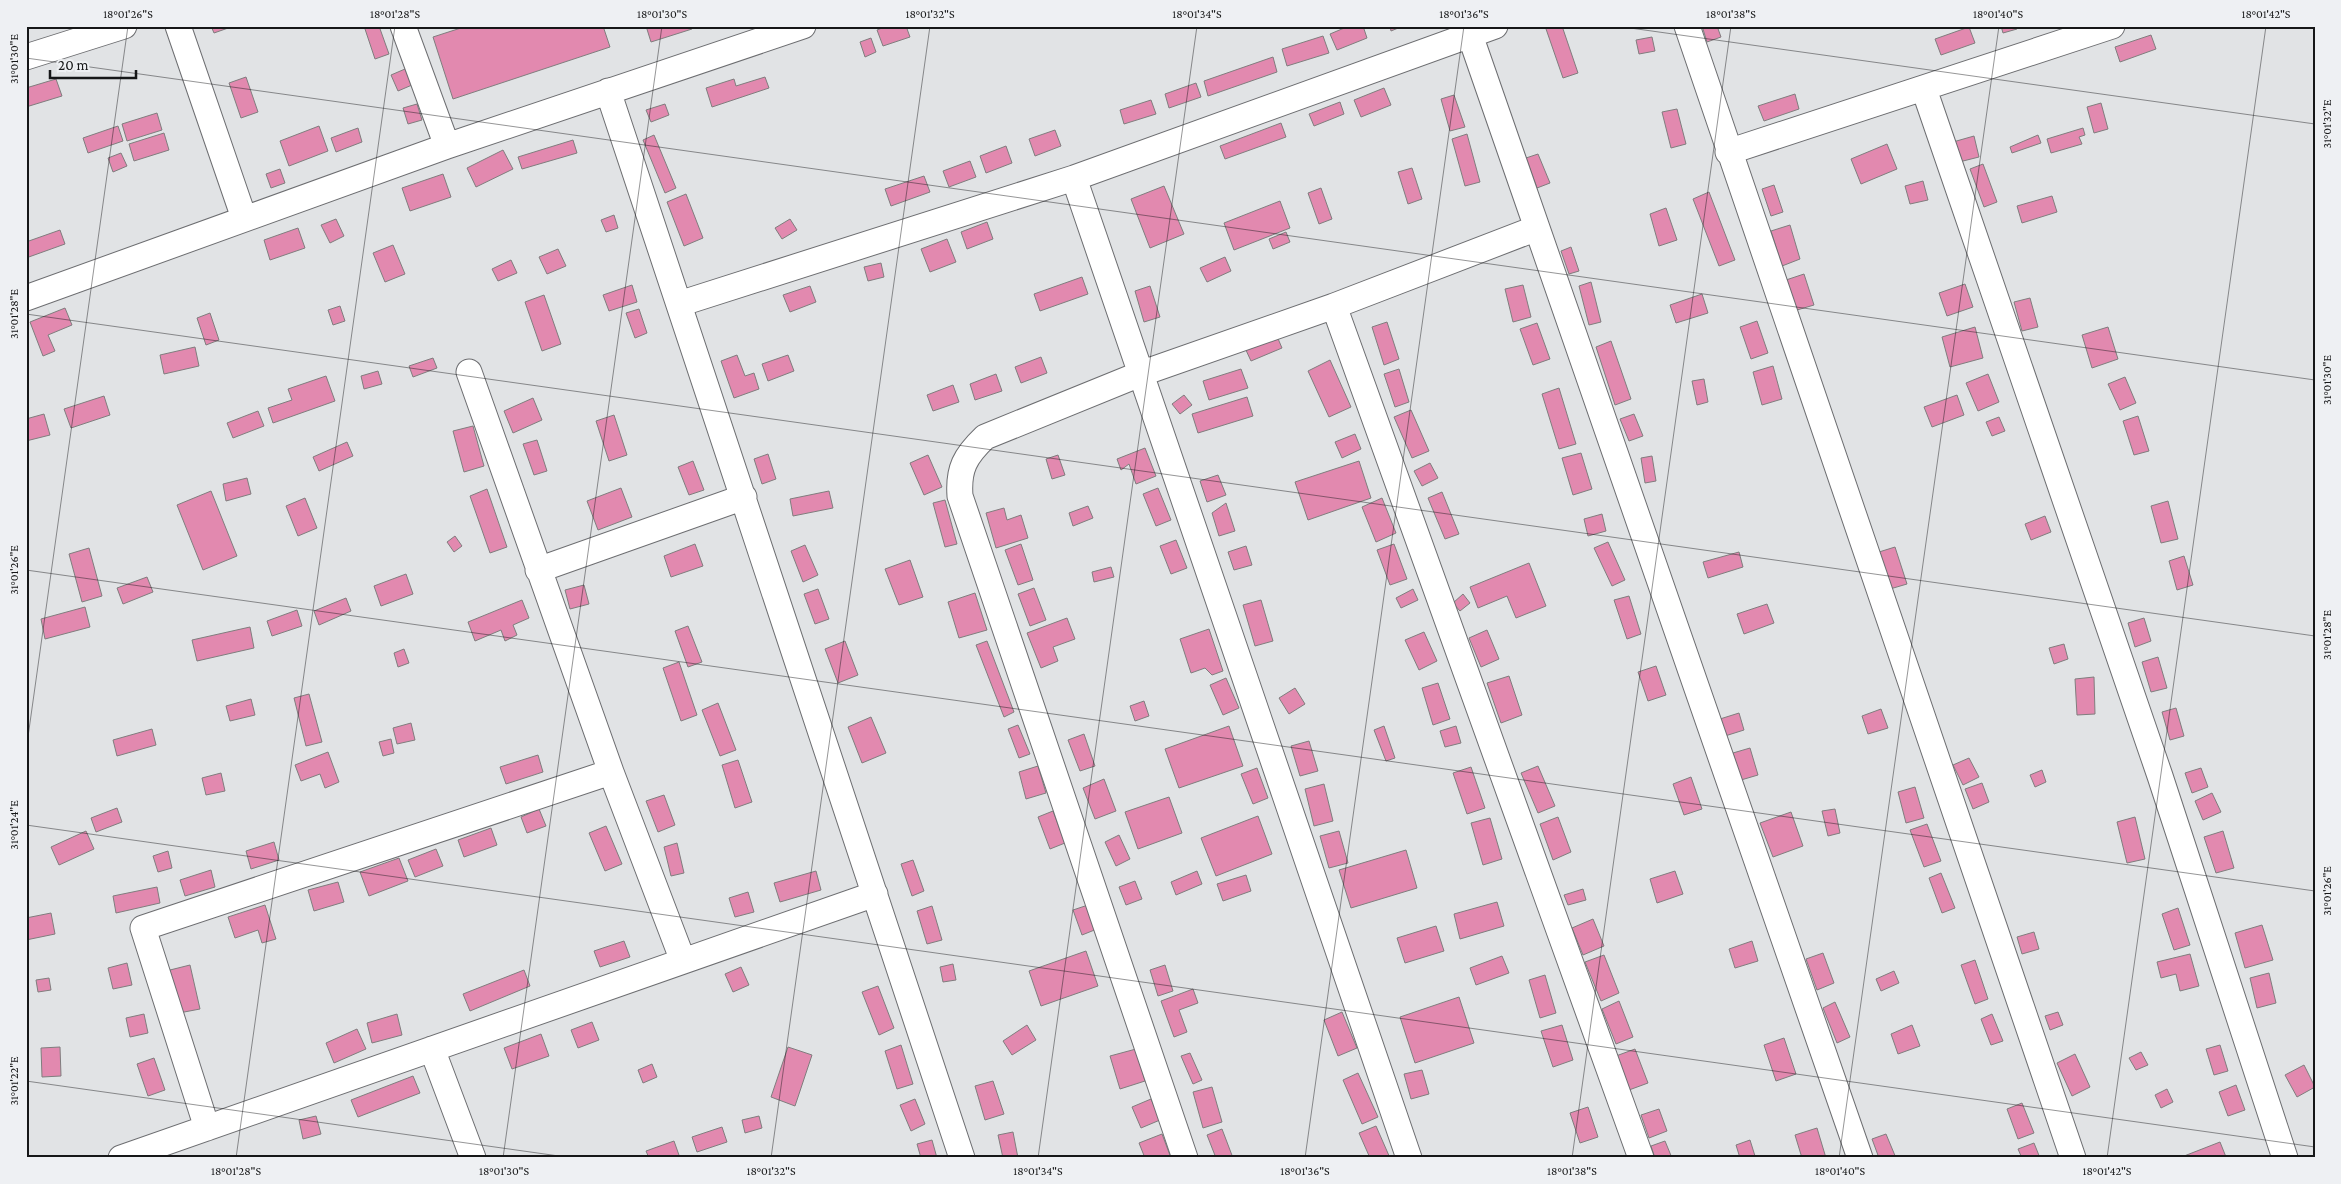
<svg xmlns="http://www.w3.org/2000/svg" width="2341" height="1184" font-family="'Crimson Pro',serif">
	<rect width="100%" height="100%" fill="#e1e3e5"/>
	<path fill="#e289af" stroke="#807d7e" d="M211,26h20v1l-17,6z
		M364,26h15l10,28 -14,5z
		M467,26h136l7,21 -157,52 -20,-62z
		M646,26h46v3l-41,13z
		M887,26h19l4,11 -27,9 -6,-16z
		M1349,26h14l4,12 -30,12 -7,-16z
		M1390,26h13l-12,5z
		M1545,26h17l16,47 -15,5z
		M1702,26h15l4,11 -14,5z
		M2001,26h16v3l-14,4z
		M1969,27l6,16 -34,12 -6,-16z
		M2151,35l5,14 -36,13 -5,-15z
		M1323,36l6,17 -42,13 -5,-17z
		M1652,37l3,14 -16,3 -3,-14z
		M871,38l5,14 -11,5 -5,-15z
		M1273,57l4,15 -69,24 -4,-15z
		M405,69l7,16 -14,6 -7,-16z
		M246,77l12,35 -17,6 -12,-35z
		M765,77l4,11 -57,19 -6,-19 28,-9 2,7z
		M56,79l6,17 -36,11v-19z
		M1196,83l5,14 -32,11 -4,-14z
		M1384,88l7,17 -30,12 -7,-17z
		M1795,94l4,15 -35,12 -6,-15z
		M1454,95l11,32 -15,4 -9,-32z
		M1151,100l5,14 -32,10 -4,-14z
		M1340,102l4,12 -30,12 -5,-12z
		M2101,103l7,26 -14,4 -7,-26z
		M417,104l5,16 -14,4 -5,-16z
		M665,104l4,11 -18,7 -5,-12z
		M1677,109l9,35 -15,4 -9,-36z
		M157,113l5,17 -35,11 -5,-17z
		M1281,123l5,14 -61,22 -5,-13z
		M118,126l5,15 -35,12 -5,-15z
		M319,126l9,25 -39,15 -9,-25z
		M358,128l4,14 -26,10 -5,-14z
		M2083,128l2,7 -6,2 3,7 -31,9 -4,-14z
		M1055,130l6,16 -26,10 -6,-17z
		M164,133l5,17 -35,11 -5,-17z
		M1467,134l13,48 -15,4 -13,-47z
		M654,135l22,53 -11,5 -22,-53z
		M2038,135l3,8 -29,10 -2,-6z
		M1974,136l5,21 -20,5 -6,-20z
		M573,140l4,13 -55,16 -4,-12z
		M1887,144l10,25 -36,15 -10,-25z
		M1006,146l6,17 -26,10 -6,-17z
		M503,150l10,19 -37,18 -9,-19z
		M121,153l6,13 -14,6 -5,-14z
		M1538,154l12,29 -13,5 -11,-30z
		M970,161l6,16 -27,10 -6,-16z
		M1983,164l14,38 -13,5 -14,-38z
		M1412,168l10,31 -14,5 -10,-32z
		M280,169l5,14 -14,5 -5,-14z
		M443,174l8,23 -41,14 -8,-23z
		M924,176l6,16 -39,14 -6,-17z
		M1923,181l5,19 -18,4 -5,-18z
		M1774,185l9,27 -12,4 -9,-27z
		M1164,186l20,48 -34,14 -19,-49z
		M1321,188l11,31 -13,5 -11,-31z
		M1709,192l26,68 -16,6 -26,-67z
		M686,194l17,44 -19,8 -17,-44z
		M2052,196l5,16 -35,11 -5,-17z
		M1280,201l10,27 -56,22 -10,-27z
		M1666,208l11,32 -18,6 -9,-32z
		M614,215l4,13 -12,4 -5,-12z
		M336,219l8,17 -14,7 -9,-18z
		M790,219l7,11 -15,9 -7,-11z
		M987,222l6,17 -26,10 -6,-17z
		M1790,225l10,34 -18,7 -11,-35z
		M298,228l7,20 -35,12 -6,-20z
		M60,230l5,14 -39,14v-16z
		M1286,232l4,10 -17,7 -4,-10z
		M947,239l9,23 -26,10 -9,-23z
		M393,245l12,29 -20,8 -12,-29z
		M1571,247l8,24 -10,3 -8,-23z
		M558,249l8,17 -19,8 -8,-17z
		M1225,257l6,14 -24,11 -7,-14z
		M511,260l6,13 -19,8 -6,-12z
		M881,263l3,14 -16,4 -4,-14z
		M1804,274l10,31 -17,5 -11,-30z
		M1082,277l6,17 -48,17 -6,-17z
		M1591,282l10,40 -12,3 -10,-39z
		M1965,284l8,23 -26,9 -8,-23z
		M632,285l5,17 -28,9 -6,-16z
		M1523,285l8,32 -18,5 -8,-33z
		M810,286l6,16 -26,10 -7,-17z
		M1150,286l10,31 -16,5 -9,-31z
		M1702,294l6,19 -32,10 -6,-18z
		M544,295l17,49 -19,7 -17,-49z
		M2030,298l8,29 -16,4 -8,-29z
		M340,306l5,15 -12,4 -5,-15z
		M65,308l7,17 -24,10 7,16 -12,5 -13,-34z
		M639,309l8,24 -12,5 -9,-25z
		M210,313l9,27 -13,5 -9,-27z
		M1757,321l11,32 -17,6 -11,-32z
		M1387,322l12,37 -15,6 -12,-38z
		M1537,323l13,36 -17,6 -13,-36z
		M1975,327l8,31 -33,9 -8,-30z
		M2108,327l10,32 -26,9 -10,-33z
		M1276,334l6,14 -31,13 -6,-13z
		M1611,341l20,58 -16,6 -19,-58z
		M195,347l4,19 -35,8 -4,-19z
		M737,355l8,21 9,-3 5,16 -25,9 -13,-37z
		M788,355l6,16 -26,10 -6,-17z
		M1041,357l6,16 -26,10 -6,-16z
		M433,358l4,10 -24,9 -4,-11z
		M1330,360l21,47 -22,10 -21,-46z
		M1773,366l9,33 -20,6 -9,-33z
		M1241,369l7,19 -39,12 -6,-19z
		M1399,369l10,33 -14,5 -11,-33z
		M378,371l4,13 -18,5 -3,-13z
		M996,374l6,17 -27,9 -5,-16z
		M1988,374l11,28 -21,9 -12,-28z
		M326,376l9,25 -62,22 -5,-15 24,-8 -4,-11z
		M2125,377l11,26 -16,7 -12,-26z
		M1704,379l4,23 -11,3 -5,-24z
		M953,385l6,17 -26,9 -6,-16z
		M1559,388l17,56 -17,5 -17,-55z
		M1184,395l8,10 -12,9 -8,-10z
		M1957,395l7,20 -32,12 -8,-20z
		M104,396l6,19 -39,13 -7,-19z
		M1247,397l6,19 -55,17 -6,-19z
		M533,398l9,22 -29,13 -9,-22z
		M1411,410l18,41 -17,7 -18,-41z
		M258,411l6,15 -31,12 -6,-15z
		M44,414l6,21 -24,6v-22z
		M1634,414l9,22 -14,5 -9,-22z
		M614,415l13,40 -18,6 -13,-40z
		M2138,416l11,35 -15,4 -11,-34z
		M1999,417l6,14 -13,5 -6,-14z
		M473,426l11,40 -20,6 -11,-41z
		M1355,434l6,15 -19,9 -7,-16z
		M537,440l10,31 -13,4 -11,-31z
		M347,442l6,14 -34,15 -6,-14z
		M1145,448l11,28 -20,8 -7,-20 -8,6 -4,-11z
		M1581,453l11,36 -19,6 -11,-37z
		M768,454l8,25 -14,5 -8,-25z
		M928,455l14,32 -18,8 -14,-32z
		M1058,455l7,20 -13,4 -6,-20z
		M1652,456l4,25 -11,2 -4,-25z
		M693,461l11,29 -15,5 -11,-28z
		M1359,461l12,37 -63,22 -13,-38z
		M1430,463l8,15 -16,8 -8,-15z
		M1218,475l8,20 -19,7 -7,-21z
		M247,478l4,16 -25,7 -3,-17z
		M621,488l11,29 -34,13 -11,-29z
		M1158,488l13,32 -15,6 -13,-32z
		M487,489l20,58 -17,6 -20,-57z
		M211,491l26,65 -34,14 -26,-65z
		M829,491l4,17 -40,8 -3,-17z
		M1442,492l17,42 -14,5 -17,-41z
		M305,498l12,30 -19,8 -12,-30z
		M1382,498l14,35 -20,9 -14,-35z
		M945,500l12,44 -12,3 -12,-44z
		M2168,501l10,38 -17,4 -10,-37z
		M1226,503l9,28 -16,5 -7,-23z
		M1088,506l5,12 -20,8 -4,-13z
		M1004,508l3,12 14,-5 7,23 -32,10 -10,-35z
		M1602,514l4,17 -18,5 -4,-17z
		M2045,516l6,16 -20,8 -6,-16z
		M455,536l7,10 -8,6 -7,-10z
		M1176,540l11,28 -16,6 -11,-28z
		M1608,542l17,38 -13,6 -18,-38z
		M695,544l8,22 -32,11 -7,-21z
		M1021,544l12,36 -15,5 -13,-35z
		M1394,544l13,35 -17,6 -13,-35z
		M805,545l13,30 -15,7 -12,-31z
		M1246,546l6,19 -18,5 -6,-18z
		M1895,547l12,37 -17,5 -11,-37z
		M89,548l13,48 -20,6 -13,-48z
		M1739,552l4,15 -35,11 -5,-16z
		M2184,556l9,29 -16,5 -8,-29z
		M910,560l13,37 -24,8 -14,-36z
		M1529,563l17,43 -30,12 -9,-22 -29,12 -8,-21z
		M1111,567l3,10 -20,5 -2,-10z
		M406,574l7,20 -32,12 -7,-20z
		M147,577l6,15 -30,12 -6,-16z
		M584,585l5,19 -19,5 -5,-19z
		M1034,588l12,32 -16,6 -12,-32z
		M818,589l11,30 -14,5 -11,-30z
		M1413,589l5,11 -17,8 -5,-10z
		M975,593l12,37 -28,8 -11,-36z
		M1463,594l7,9 -10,8 -7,-8z
		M1629,596l12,38 -14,5 -13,-39z
		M346,598l5,13 -32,14 -5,-14z
		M522,600l7,18 -16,7 4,10 -12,6 -4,-11 -26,11 -7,-19z
		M1261,600l12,41 -18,5 -12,-41z
		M1767,604l7,19 -30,11 -7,-20z
		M85,607l5,20 -45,12 -4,-20z
		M297,610l5,16 -30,10 -5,-15z
		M1067,618l8,21 -22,8 5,14 -17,7 -14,-35z
		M2144,618l7,23 -16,6 -7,-24z
		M688,626l14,36 -14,5 -13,-36z
		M250,627l4,21 -57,13 -5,-21z
		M1209,629l14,42 -11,4 -7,-7 -14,5 -11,-34z
		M1487,630l12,29 -18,8 -12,-29z
		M1424,632l13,29 -18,9 -14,-30z
		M845,641l13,34 -20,8 -13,-34z
		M987,641l27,71 -10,5 -28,-72z
		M2064,644l4,15 -14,5 -5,-16z
		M404,649l5,14 -11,4 -4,-14z
		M2158,657l9,31 -16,4 -9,-30z
		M679,662l18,53 -16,6 -18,-53z
		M1656,666l10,29 -18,6 -10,-29z
		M1509,676l13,39 -21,8 -14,-40z
		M2094,677l1,37 -18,1 -2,-36z
		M1226,678l13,30 -16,7 -13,-30z
		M1438,683l12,36 -17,6 -11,-37z
		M1295,688l10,16 -16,10 -10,-16z
		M309,694l13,48 -16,4 -12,-48z
		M251,699l4,16 -25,6 -4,-15z
		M1144,701l5,15 -14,5 -5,-15z
		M718,703l18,47 -16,6 -18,-46z
		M2176,708l8,28 -14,4 -8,-28z
		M1881,709l7,19 -20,6 -6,-18z
		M1739,713l5,17 -19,6 -5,-17z
		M871,717l15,36 -24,10 -14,-36z
		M411,723l4,17 -18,4 -4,-16z
		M1018,725l12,29 -11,4 -11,-29z
		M1229,726l14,40 -64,22 -14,-39z
		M1384,726l11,32 -9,3 -12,-31z
		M1456,726l5,17 -16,4 -5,-16z
		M152,729l4,16 -39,11 -4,-16z
		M1084,734l11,32 -15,5 -12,-31z
		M391,739l3,14 -11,3 -4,-14z
		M1309,741l9,30 -18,5 -9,-30z
		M1750,748l8,27 -17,5 -8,-27z
		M328,752l11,30 -14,6 -5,-14 -19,7 -6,-16z
		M538,755l5,17 -37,12 -6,-17z
		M1969,758l10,19 -16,8 -10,-20z
		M738,760l14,42 -17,6 -13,-43z
		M1038,766l8,27 -20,6 -7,-27z
		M1538,766l17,40 -17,7 -17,-40z
		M1471,767l14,41 -18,6 -14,-41z
		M1257,768l11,30 -15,6 -12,-30z
		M2201,768l7,19 -16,6 -7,-20z
		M2042,770l4,12 -11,5 -5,-12z
		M221,773l4,18 -19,4 -4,-17z
		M1691,777l11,32 -18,6 -11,-31z
		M1104,779l12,32 -21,8 -12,-31z
		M1982,783l7,19 -16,7 -8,-20z
		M1324,784l9,37 -19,5 -9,-37z
		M1915,787l9,31 -18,5 -8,-31z
		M2212,793l9,19 -18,8 -8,-19z
		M664,795l11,30 -17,7 -12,-31z
		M1169,797l13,36 -44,16 -13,-37z
		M117,808l5,14 -26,10 -5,-14z
		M539,809l7,17 -19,7 -6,-16z
		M1835,809l5,24 -12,3 -6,-25z
		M1053,811l12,32 -15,6 -12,-32z
		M1791,812l12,34 -30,11 -13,-34z
		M1258,816l14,38 -56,22 -15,-38z
		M1558,817l13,35 -18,8 -13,-36z
		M2135,817l10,42 -18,4 -10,-41z
		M1490,818l12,41 -19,6 -12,-42z
		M1927,824l14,37 -17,6 -14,-37z
		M606,826l16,38 -17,7 -16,-38z
		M491,828l6,17 -33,12 -6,-17z
		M86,831l8,18 -35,16 -8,-18z
		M1339,831l9,32 -19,5 -9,-32z
		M2223,831l11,37 -18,5 -12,-36z
		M1119,835l11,24 -14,7 -11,-24z
		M274,842l5,18 -28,9 -5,-18z
		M677,843l7,30 -13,3 -7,-29z
		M436,849l7,17 -28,11 -7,-17z
		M1406,850l11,38 -66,20 -12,-38z
		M168,851l4,17 -14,4 -5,-16z
		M399,858l9,23 -39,15 -9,-24z
		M913,860l11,31 -12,5 -11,-32z
		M211,870l4,17 -30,9 -5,-16z
		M816,871l5,19 -41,12 -6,-19z
		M1197,871l5,13 -26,11 -5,-13z
		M1675,871l8,23 -26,9 -7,-24z
		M1941,873l14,35 -13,5 -13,-35z
		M1246,875l5,16 -28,10 -6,-17z
		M1135,881l7,18 -16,6 -7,-18z
		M338,882l6,20 -30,9 -6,-21z
		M157,887l3,16 -44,10 -3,-17z
		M1583,889l3,11 -18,5 -4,-10z
		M748,892l6,20 -19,5 -6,-19z
		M1497,902l7,24 -44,13 -6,-25z
		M265,905l11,34 -14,4 -4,-13 -23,8 -7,-21z
		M1088,905l9,24 -15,6 -9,-25z
		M932,906l10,34 -15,4 -10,-33z
		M2178,908l12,37 -16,5 -12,-36z
		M51,913l4,21 -29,6v-22z
		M1593,919l11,27 -21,9 -11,-27z
		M2262,925l11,35 -28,8 -10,-35z
		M1436,926l8,25 -39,12 -8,-25z
		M2034,932l5,17 -17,5 -5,-17z
		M624,941l6,16 -30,10 -6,-16z
		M1752,941l6,20 -23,7 -6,-19z
		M1086,951l12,35 -57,20 -12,-35z
		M1823,953l11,30 -17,7 -11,-31z
		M2190,954l9,32 -19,5 -4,-17 -15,4 -4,-16z
		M1604,955l15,38 -18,8 -16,-39z
		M1502,956l7,17 -33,12 -6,-17z
		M1975,960l13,39 -13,5 -14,-39z
		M127,963l5,22 -19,4 -5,-21z
		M953,964l3,16 -13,2 -3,-15z
		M190,965l10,44 -21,4 -9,-43z
		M1165,965l8,26 -15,5 -8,-26z
		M741,967l8,18 -16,7 -8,-18z
		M524,970l6,16 -60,25 -7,-17z
		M1894,971l5,12 -18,8 -5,-12z
		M2269,973l7,30 -19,5 -7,-30z
		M1545,975l11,38 -16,5 -11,-38z
		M49,978l2,12 -13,2 -2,-12z
		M878,986l16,42 -15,7 -17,-43z
		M1193,989l5,14 -19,7 8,22 -13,5 -13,-36z
		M1459,997l15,46 -59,20 -15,-46z
		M1619,1001l14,36 -17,7 -14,-35z
		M1835,1002l15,35 -13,6 -14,-35z
		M1342,1012l15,36 -19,8 -14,-36z
		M2058,1012l5,13 -13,5 -5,-14z
		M144,1014l4,19 -18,4 -4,-19z
		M397,1014l5,21 -30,8 -5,-20z
		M1992,1014l11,27 -12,4 -10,-26z
		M592,1022l7,18 -21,8 -7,-18z
		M1027,1025l9,15 -24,15 -9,-14z
		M1562,1025l11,35 -20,7 -12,-36z
		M1912,1025l8,21 -22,8 -7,-20z
		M357,1029l9,20 -32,14 -8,-20z
		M541,1034l8,22 -37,13 -8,-21z
		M1784,1038l12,36 -20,7 -12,-36z
		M901,1045l12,39 -16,5 -12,-38z
		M2220,1045l8,26 -14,4 -8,-26z
		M60,1047l1,29 -19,1 -1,-29z
		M788,1047l24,8 -17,51 -24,-9z
		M1136,1049l9,32 -25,8 -10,-33z
		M1635,1049l13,34 -19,7 -13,-34z
		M2141,1052l7,13 -12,5 -7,-12z
		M1190,1053l12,27 -9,4 -12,-28z
		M2075,1054l15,33 -18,9 -15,-33z
		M154,1058l11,32 -17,6 -11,-32z
		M652,1064l5,13 -14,6 -5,-13z
		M2304,1065l11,22 -18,10 -12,-22z
		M1422,1070l7,24 -18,5 -7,-25z
		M1358,1073l20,44 -16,7 -19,-44z
		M413,1076l7,17 -62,24 -7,-17z
		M993,1081l11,33 -19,6 -10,-34z
		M2236,1085l9,25 -17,6 -9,-24z
		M1212,1087l10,35 -19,6 -10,-36z
		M2167,1089l6,13 -12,6 -6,-13z
		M915,1099l10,25 -14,7 -11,-26z
		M1151,1099l9,21 -19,8 -9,-21z
		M2022,1103l12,30 -16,6 -11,-30z
		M1588,1107l10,30 -18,6 -10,-30z
		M1659,1109l8,22 -18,7 -8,-23z
		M316,1116l5,18 -18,5 -4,-19z
		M759,1116l3,12 -17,5 -3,-13z
		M1376,1126l14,32h-20l-11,-25z
		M722,1127l5,15 -30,10 -5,-15z
		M1817,1128l9,30h-24l-7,-23z
		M1222,1129l11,29h-17l-9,-23z
		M1013,1132l5,26h-15l-5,-23z
		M1162,1134l9,24h-26l-6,-15z
		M1886,1134l10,24h-17l-7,-19z
		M932,1140l5,18h-16l-4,-14z
		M1750,1140l5,16 -15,2 -4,-13z
		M674,1141l6,17h-31l-3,-7z
		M1665,1141l7,17h-17l-4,-12z
		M2220,1142l6,15 -3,1h-44z
		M2034,1143l6,15h-18l-4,-9z"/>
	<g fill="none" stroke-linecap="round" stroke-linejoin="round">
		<defs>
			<path id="minor" d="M178,26l66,192
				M403,26l44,120
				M1687,26l386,1132
				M1470,35l390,1123
				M26,57l98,-31
				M1924,89l236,687 125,382
				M608,91l354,1067
				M1728,152l384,-126
				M1074,178l335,980
				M1537,228l-203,78 307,852
				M26,298l421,-152 356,-120
				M679,304l395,-126 421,-152
				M469,372l142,400
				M538,570l206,-73
				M432,1049l41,109
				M207,1128l-64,-200 468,-156 72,189
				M121,1158l754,-264
				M1185,1158l-225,-662c-2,-27 5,-40 25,-59l155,-63 194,-68"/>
		</defs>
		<use href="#minor" stroke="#6d6e71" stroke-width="27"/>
		<use href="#minor" stroke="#fff" stroke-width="25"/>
	</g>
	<path fill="none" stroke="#161718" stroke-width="1" stroke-opacity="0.45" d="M1616,26l699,98M26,58l2289,322M26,314l2289,322M26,570l2289,321M26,751l102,-725M26,825l2289,322M26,1081l547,77M236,1158l159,-1132M503,1158l159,-1132M771,1158l159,-1132M1038,1158l159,-1132M1305,1158l159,-1132M1572,1158l159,-1132M1839,1158l160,-1132M2107,1158l159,-1132"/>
	<rect width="2341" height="1184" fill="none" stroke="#eef0f3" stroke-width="55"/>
	<path d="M50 70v8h86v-8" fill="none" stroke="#161718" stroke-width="2.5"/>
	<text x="58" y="70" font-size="15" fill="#161718" stroke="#eef0f3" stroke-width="4" paint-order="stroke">20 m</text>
	<rect x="28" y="28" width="2286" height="1128" fill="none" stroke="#161718" stroke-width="2"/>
	<g font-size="12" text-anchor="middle" fill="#161718">
		<text x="128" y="18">18°01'26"S</text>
		<text x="395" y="18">18°01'28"S</text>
		<text x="662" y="18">18°01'30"S</text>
		<text x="930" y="18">18°01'32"S</text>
		<text x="1197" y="18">18°01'34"S</text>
		<text x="1464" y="18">18°01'36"S</text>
		<text x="1731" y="18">18°01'38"S</text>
		<text x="1998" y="18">18°01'40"S</text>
		<text x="2266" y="18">18°01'42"S</text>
		<text transform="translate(14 59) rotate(-90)" y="4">31°01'30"E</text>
		<text transform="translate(2327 124) rotate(-90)" y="4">31°01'32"E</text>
		<text transform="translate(14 314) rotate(-90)" y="4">31°01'28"E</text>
		<text transform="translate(2327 380) rotate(-90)" y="4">31°01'30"E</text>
		<text transform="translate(14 570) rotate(-90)" y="4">31°01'26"E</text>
		<text transform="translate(2327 635) rotate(-90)" y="4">31°01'28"E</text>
		<text transform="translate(14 825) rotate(-90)" y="4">31°01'24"E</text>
		<text transform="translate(2327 891) rotate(-90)" y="4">31°01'26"E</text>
		<text transform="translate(14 1081) rotate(-90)" y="4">31°01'22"E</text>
		<text x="236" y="1175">18°01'28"S</text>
		<text x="504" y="1175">18°01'30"S</text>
		<text x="771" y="1175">18°01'32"S</text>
		<text x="1038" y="1175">18°01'34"S</text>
		<text x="1305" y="1175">18°01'36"S</text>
		<text x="1572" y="1175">18°01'38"S</text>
		<text x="1840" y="1175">18°01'40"S</text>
		<text x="2107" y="1175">18°01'42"S</text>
	</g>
</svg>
